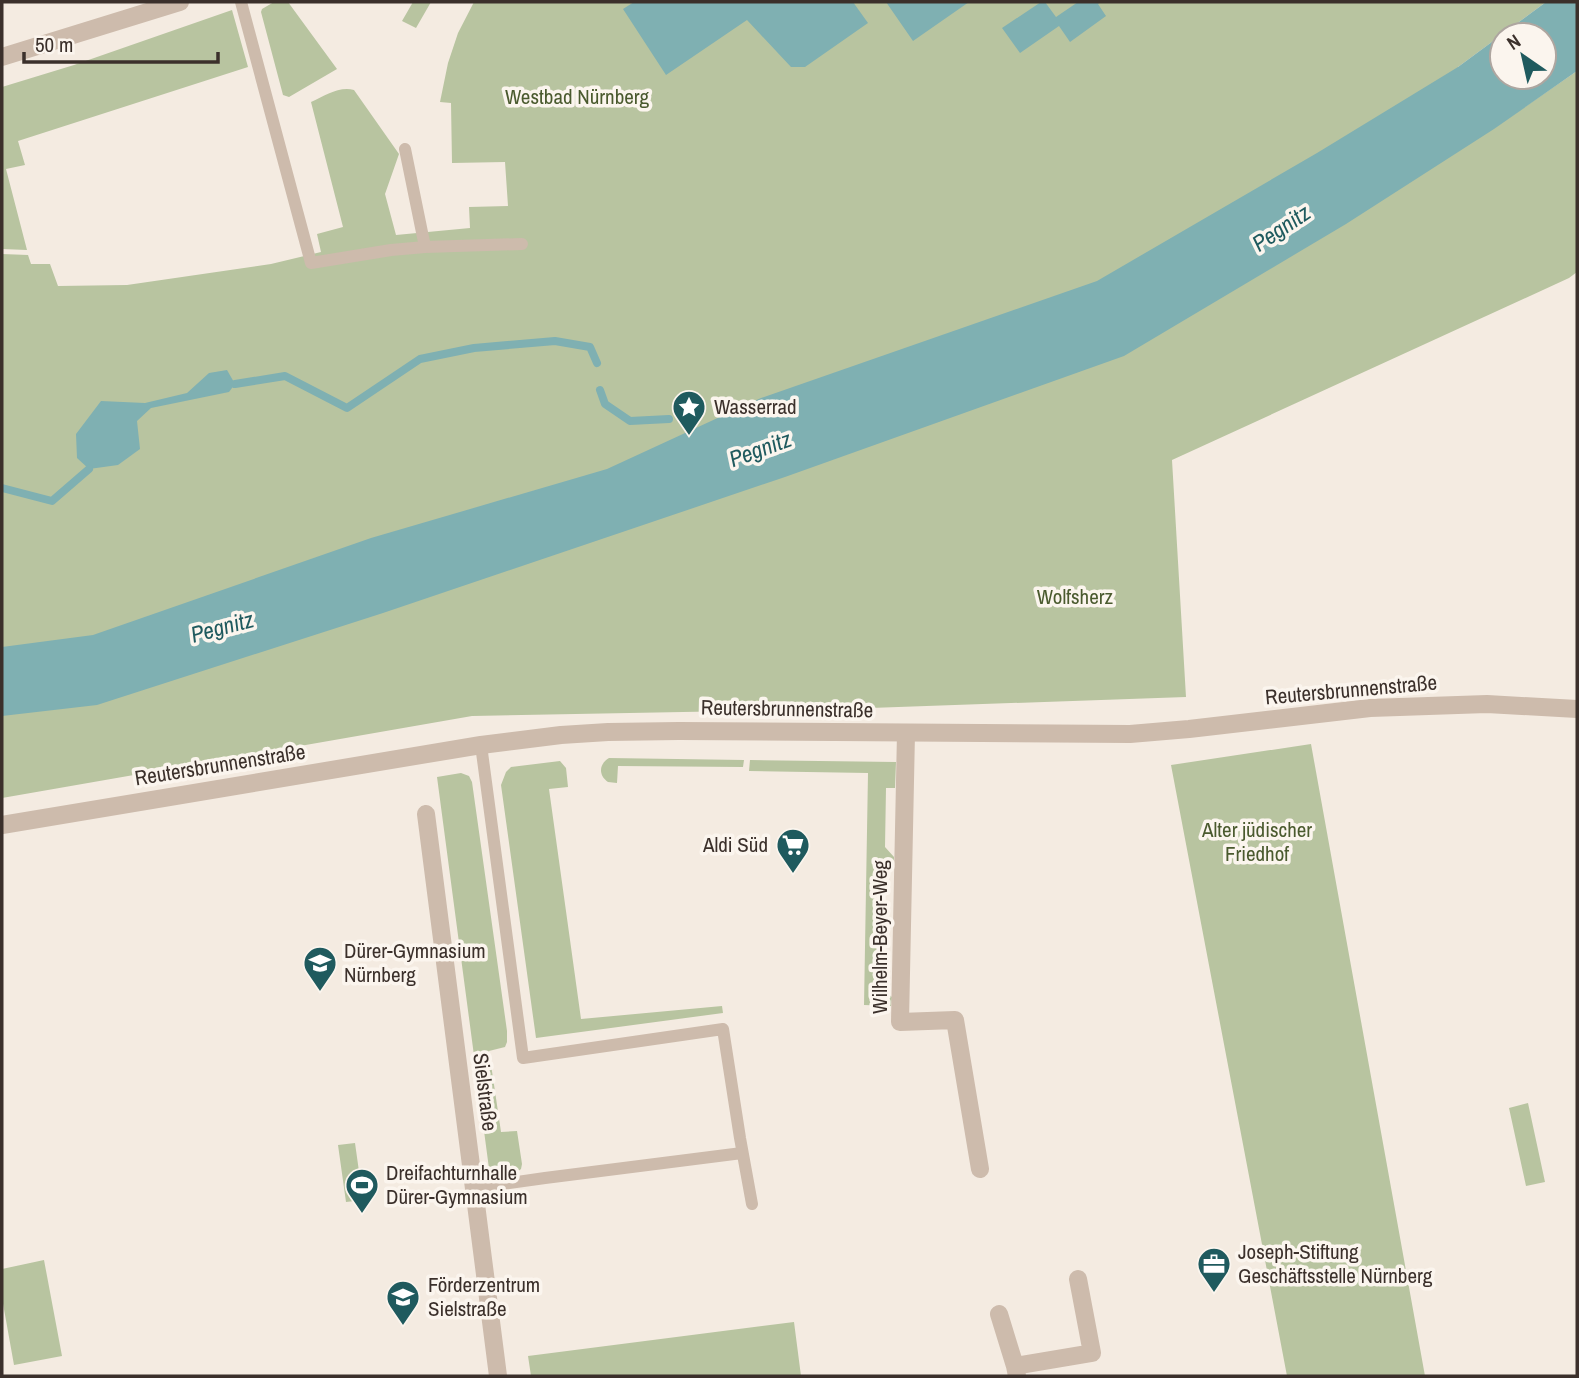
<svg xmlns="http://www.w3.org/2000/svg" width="1579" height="1378" font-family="'Archivo Narrow',sans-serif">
	<rect width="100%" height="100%" fill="#f4ebe1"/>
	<path fill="#b8c4a0" d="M274,2h14l49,67 -48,28 -6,-2 -22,-83 1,-3z
		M413,2h18l-15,26 -14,-7z
		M474,2h1072l-88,65 36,61 83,-57v201l-8,6 -397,182 14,237 -344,12 -370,7 -470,82v-544l26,1 3,9h19l8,22 69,-1 144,-21 50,-12 -4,-18 26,-7 -32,-125c14,-6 28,-16 43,-12l45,64 -14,40 11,41 74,-7 -1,-21 39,-1 -3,-44 -53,1 -1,-60 -11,-1 8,-39 10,-30z
		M232,10l16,57 -230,74 7,24 -19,4 21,81 -25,-1v-162l72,-22z
		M1311,744l114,632h-138l-116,-611z
		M609,758l135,2 -1,7 -125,-1 -1,17 -9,-1c-10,-7 -9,-18 1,-24z
		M750,760l146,2 -1,26h-9l-1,59 9,10v12l-10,8 -1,113 9,7 -1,9 -27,-1 4,-232 -119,-2z
		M560,761l6,7 2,19 -19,2 32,230 141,-13 1,7 -187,25 -35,-253 5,-13 5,-5z
		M461,773l8,3 3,6 35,249v11l-2,5 -16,4 12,81 16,-1 5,33 -1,5 -4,3 -27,4 -53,-399z
		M1528,1103l17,79 -19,4 -17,-78z
		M355,1143l8,57 -17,2 -8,-57z
		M44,1260l18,96 -48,9 -12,-67v-29z
		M794,1322l7,54h-270l-3,-20z"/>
	<path fill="#7fb0b2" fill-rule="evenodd" d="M634,2h219l15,21 -63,44h-14l-44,-47 -81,55 -43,-66z
		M886,2h83l-56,39z
		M1041,2h4l11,15 22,-15h23l-3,2 8,12 -36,26 -11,-16 -39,27 -18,-25z
		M1546,2h31v69l-83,58 -148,95 -222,132 -339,121 -402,136 -286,92 -95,11v-69l91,-12 278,-97 236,-69 154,-71 336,-117 220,-128 141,-86zM1502,35h42v42h-42z
		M227,370l8,14 -6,8 -78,16 -14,13 3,28 -22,16 -29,4 -12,-11 -1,-24 25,-33 44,2 42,-10 22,-20z"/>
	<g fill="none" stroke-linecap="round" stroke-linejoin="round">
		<path stroke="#7fb0b2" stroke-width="8" d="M235,384l50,-8 62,32 73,-49 54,-11 81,-7 35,6 7,16
			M600,390l5,14 25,17 39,-2
			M2,488l50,13 37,-32"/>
		<path stroke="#cdbbac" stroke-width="12" d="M241,2l70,261 80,-13 34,-3 97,-3
			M405,149l20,98
			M481,745l42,313 200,-29 17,109 12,66
			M474,1188l71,-10 197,-25"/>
		<path stroke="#cdbbac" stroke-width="18" d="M2,57l178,-55
			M906,733l-6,289 55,-2 25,149
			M426,814l72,562
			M999,1314l16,52
			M1017,1376l-2,-10 77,-13 -14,-74"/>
		<path stroke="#cdbbac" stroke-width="18" d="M2,825l479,-80 80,-10 47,-3 71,-1 451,3 59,-5 181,-21 117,-4 90,5"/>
	</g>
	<defs>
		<symbol id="sight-pin" viewBox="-11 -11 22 30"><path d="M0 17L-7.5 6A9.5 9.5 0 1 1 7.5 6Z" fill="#1f5a5e" stroke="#fbf5ee"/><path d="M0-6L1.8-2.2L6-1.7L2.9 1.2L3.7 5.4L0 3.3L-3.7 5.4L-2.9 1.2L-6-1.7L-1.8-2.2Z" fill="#fff"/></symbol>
		<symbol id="supermarket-pin" viewBox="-11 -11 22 30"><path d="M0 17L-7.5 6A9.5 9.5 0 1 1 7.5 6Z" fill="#1f5a5e" stroke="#fbf5ee"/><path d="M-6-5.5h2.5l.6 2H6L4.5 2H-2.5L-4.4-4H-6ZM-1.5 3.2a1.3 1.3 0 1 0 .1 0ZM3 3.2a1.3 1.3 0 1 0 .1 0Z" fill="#fff"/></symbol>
		<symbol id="school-pin" viewBox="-11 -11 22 30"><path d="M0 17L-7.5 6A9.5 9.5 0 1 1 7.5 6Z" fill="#1f5a5e" stroke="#fbf5ee"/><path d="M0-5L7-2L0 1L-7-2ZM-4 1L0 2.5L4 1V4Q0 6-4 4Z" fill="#fff"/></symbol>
		<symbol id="stadium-pin" viewBox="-11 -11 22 30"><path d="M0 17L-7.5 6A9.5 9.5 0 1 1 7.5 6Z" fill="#1f5a5e" stroke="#fbf5ee"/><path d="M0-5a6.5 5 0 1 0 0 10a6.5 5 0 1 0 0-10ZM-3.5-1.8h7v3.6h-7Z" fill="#fff"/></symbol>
		<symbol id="office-pin" viewBox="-11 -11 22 30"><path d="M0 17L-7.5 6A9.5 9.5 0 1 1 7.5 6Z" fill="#1f5a5e" stroke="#fbf5ee"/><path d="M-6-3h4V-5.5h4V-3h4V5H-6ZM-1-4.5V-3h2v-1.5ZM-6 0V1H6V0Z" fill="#fff"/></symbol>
	</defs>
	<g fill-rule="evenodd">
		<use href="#sight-pin" x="670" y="388" width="38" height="52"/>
		<use href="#supermarket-pin" x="774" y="826" width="38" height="52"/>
		<use href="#school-pin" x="301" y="944" width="38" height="52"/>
		<use href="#stadium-pin" x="343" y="1166" width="38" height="52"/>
		<use href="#office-pin" x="1195" y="1245" width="38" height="52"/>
		<use href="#school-pin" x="384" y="1278" width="38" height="52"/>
	</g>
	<g text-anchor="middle" stroke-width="7" stroke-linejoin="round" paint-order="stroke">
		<g font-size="21" fill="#4a5a2e" stroke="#fbf5ee">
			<text x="577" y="104">Westbad Nürnberg</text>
			<text x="1075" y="604">Wolfsherz</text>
			<text x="1257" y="837">Alter jüdischer<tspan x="1257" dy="24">Friedhof</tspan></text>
		</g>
		<g font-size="21" fill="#3b302b" stroke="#fbf5ee" text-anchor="start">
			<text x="714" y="414">Wasserrad</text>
			<text x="768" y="852" text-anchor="end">Aldi Süd</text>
			<text x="344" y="958">Dürer-Gymnasium<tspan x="344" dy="24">Nürnberg</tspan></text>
			<text x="386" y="1180">Dreifachturnhalle<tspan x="386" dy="24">Dürer-Gymnasium</tspan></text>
			<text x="1238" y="1259">Joseph-Stiftung<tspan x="1238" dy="24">Geschäftsstelle Nürnberg</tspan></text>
			<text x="428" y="1292">Förderzentrum<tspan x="428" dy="24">Sielstraße</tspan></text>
		</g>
		<g font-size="21" fill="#3b302b" stroke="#fbf5ee">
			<text transform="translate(1351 690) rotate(-5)" y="7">Reutersbrunnenstraße</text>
			<text transform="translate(787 709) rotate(1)" y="7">Reutersbrunnenstraße</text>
			<text transform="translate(220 765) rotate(-9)" y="7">Reutersbrunnenstraße</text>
			<text transform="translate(880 937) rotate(-90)" y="7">Wilhelm-Beyer-Weg</text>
			<text transform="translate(485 1092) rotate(83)" y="7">Sielstraße</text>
		</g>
		<g font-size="23" font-style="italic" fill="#1f5a5e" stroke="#fbf5ee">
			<text transform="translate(1281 228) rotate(-34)" y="8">Pegnitz</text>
			<text transform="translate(760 449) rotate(-20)" y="8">Pegnitz</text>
			<text transform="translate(222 627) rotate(-15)" y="8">Pegnitz</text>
		</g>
	</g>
	<rect width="1579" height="1378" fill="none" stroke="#3b302b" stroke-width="7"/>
	<g transform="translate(1523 56) rotate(326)"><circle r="33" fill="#fbf5ee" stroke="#aea6a0" stroke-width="2"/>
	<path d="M0-5L12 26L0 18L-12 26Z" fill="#1f5a5e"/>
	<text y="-10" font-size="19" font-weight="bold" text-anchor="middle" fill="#3b302b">N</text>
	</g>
	<path d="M24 52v10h194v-10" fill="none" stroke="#3b302b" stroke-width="3.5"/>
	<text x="35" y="52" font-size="21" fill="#3b302b" stroke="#fbf5ee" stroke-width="5" paint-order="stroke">50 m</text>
</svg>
